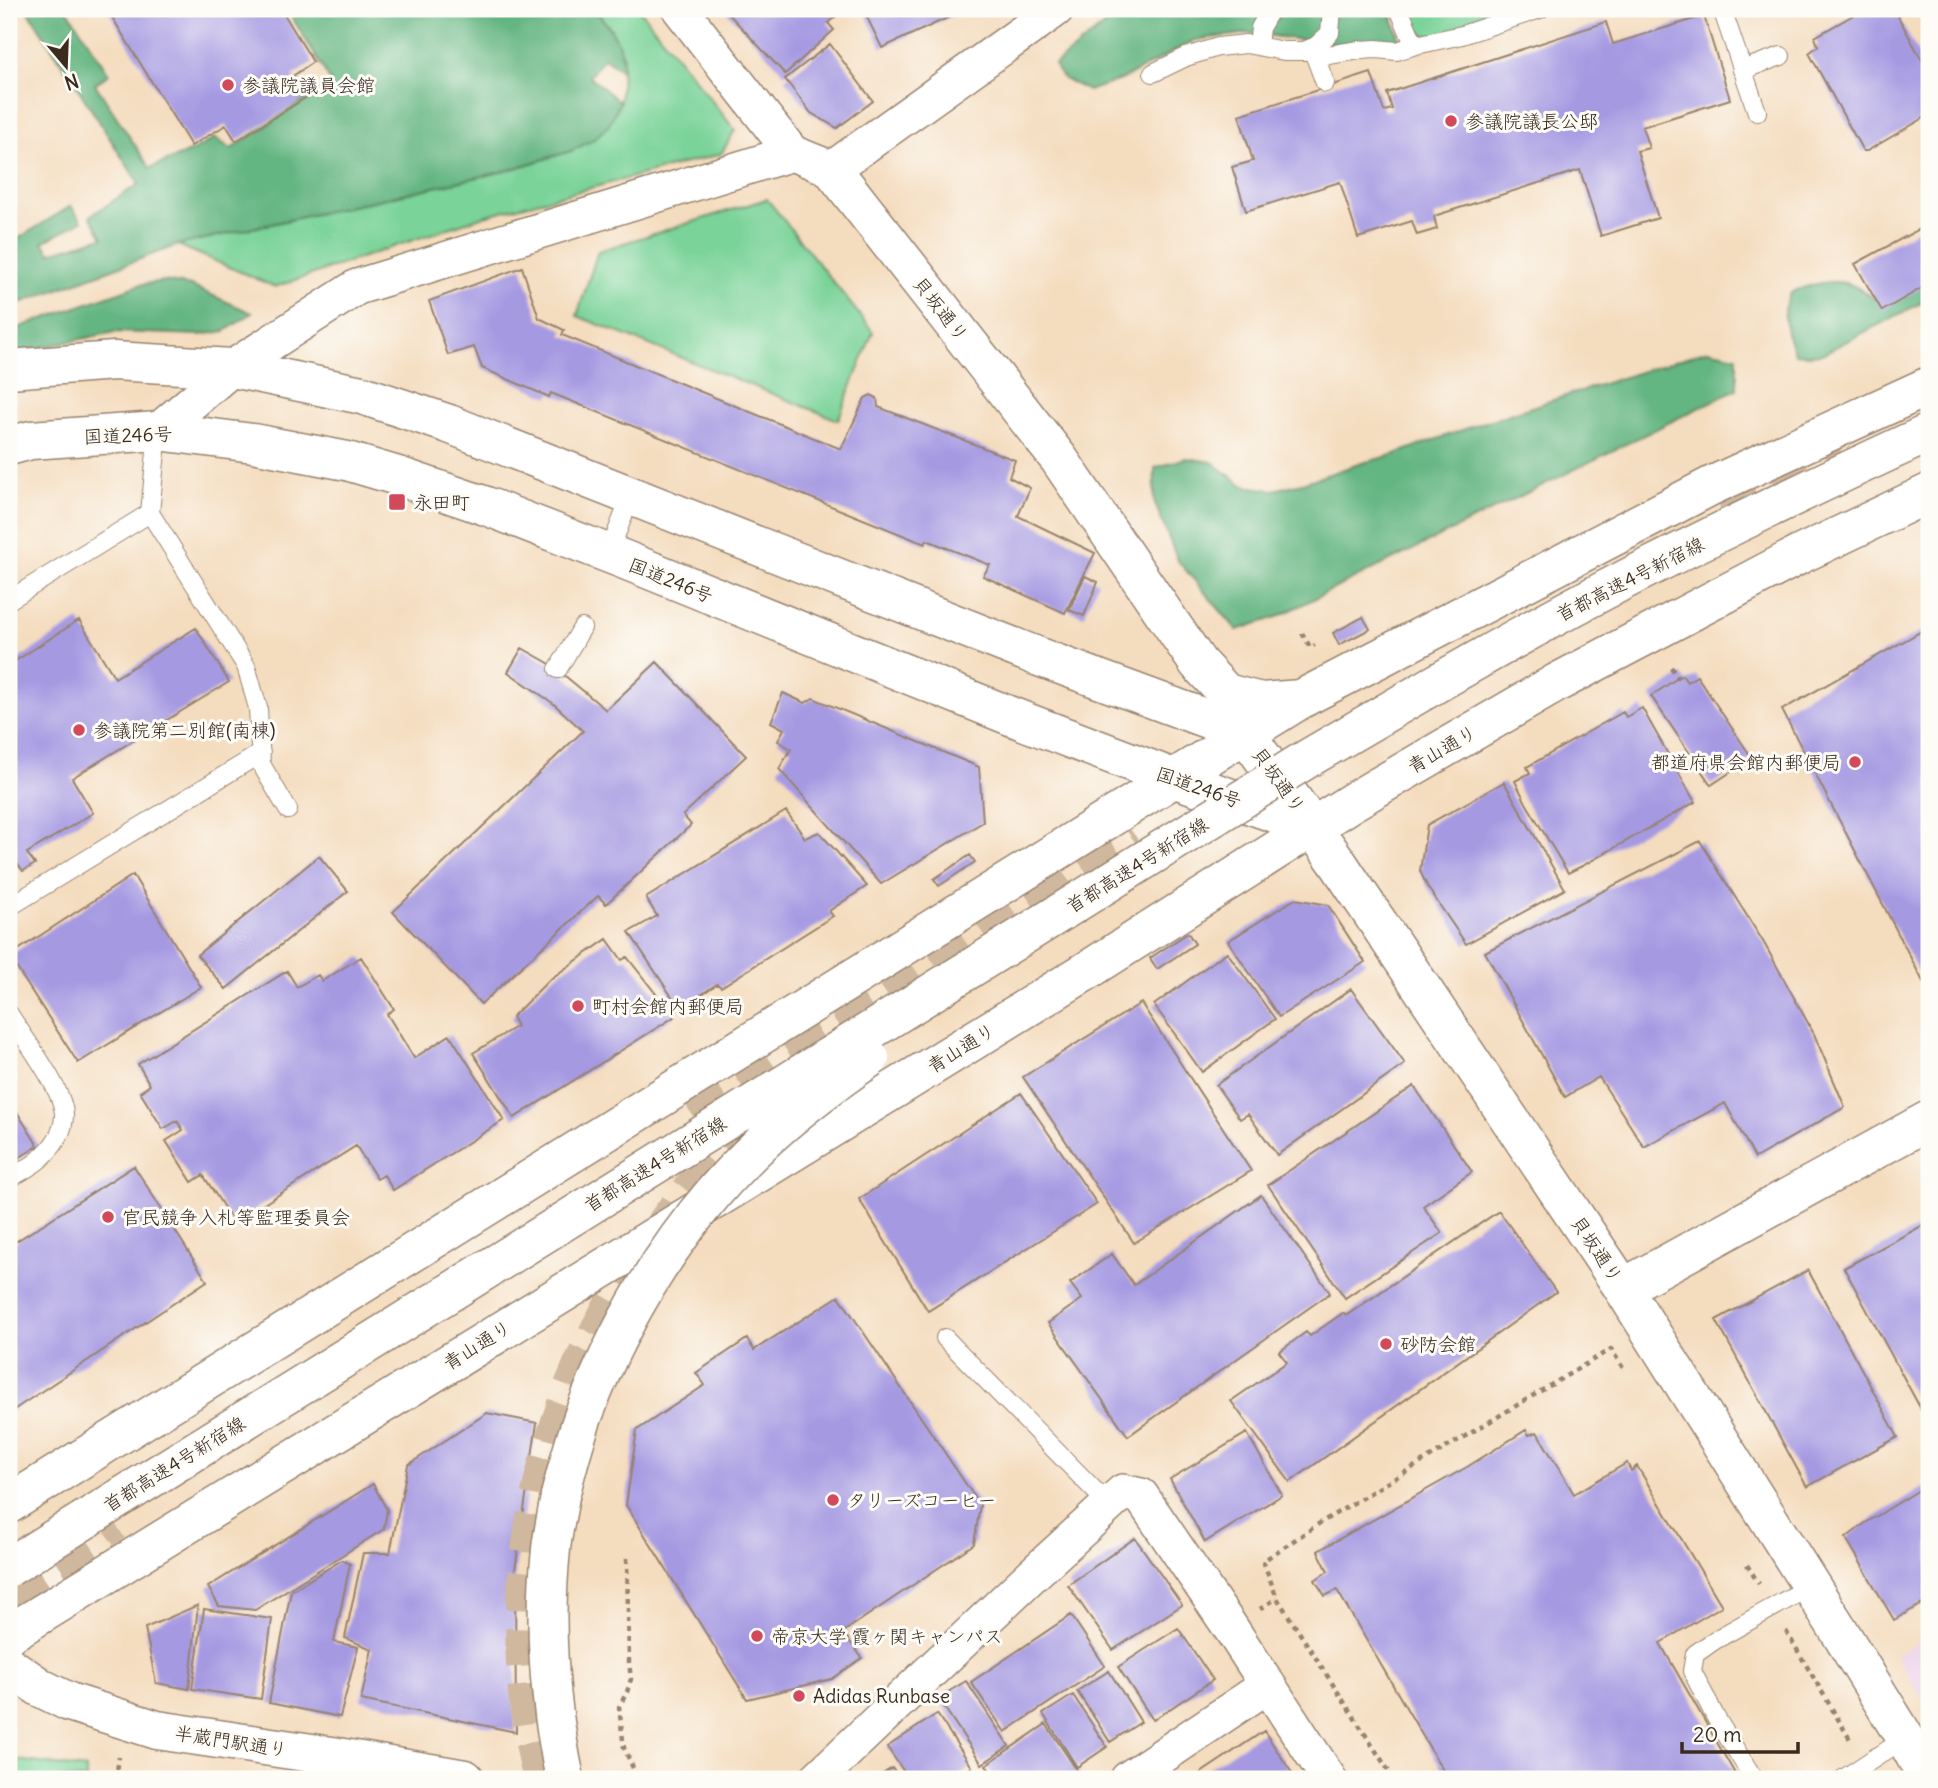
<svg xmlns="http://www.w3.org/2000/svg" width="1938" height="1788" font-family="Delius,'Klee One',sans-serif">
	<rect width="100%" height="100%" fill="#fdfcf7"/>
	<filter id="ink" filterUnits="userSpaceOnUse"><feTurbulence type="fractalNoise" baseFrequency=".0143" numOctaves="2"/><feDisplacementMap in="SourceGraphic" scale="14" xChannelSelector="R" yChannelSelector="G"/><feConvolveMatrix kernelMatrix="1 2 1 2 8 2 1 2 1" color-interpolation-filters="sRGB"/></filter>
	<filter id="wash" filterUnits="userSpaceOnUse"><feTurbulence type="fractalNoise" baseFrequency=".00686" numOctaves="4" result="noise"/><feDisplacementMap in="SourceGraphic" scale="28" xChannelSelector="R" yChannelSelector="G"/><feGaussianBlur stdDeviation="1.57" result="paint"/><feColorMatrix in="noise" values="0 0 0 0 0 0 0 0 0 0 0 0 0 0 0 0 0 1.4 0 .05"/><feComposite in="paint" operator="in"/></filter>
	<g filter="url(#wash)">
		<rect width="100%" height="100%" fill="#f4dcbe"/>
		<path fill="#ecd1ea" d="M1929,1636v73l-34,-54z"/>
		<path fill="#7ad399" stroke="#5a7e5c" stroke-width="2" d="M594,9h45l96,121 -14,24 -234,61 -212,72 -97,-42 327,-74 66,-20 49,-49 3,-47 -12,-26z
			M1407,9h114c-17,5 -82,32 -96,26 -11,-5 -14,-16 -18,-26z
			M767,199l106,133 -35,88 -261,-104 21,-65z
			M9,1759l77,10v10h-77z"/>
		<path fill="#63b581" stroke="#4f7050" stroke-width="2" d="M27,9h40l42,65 -14,10 55,84 40,-16 25,-14 16,11 100,-67 -44,-73h307c17,20 30,34 28,62l-18,-13 -15,18 31,26 -11,23 -16,15 -22,11 -66,20 -327,74 -169,62v-63l62,-38 11,15 -39,21 7,11 53,-16 -13,-21 49,-32z
			M1125,9h264l12,33 -34,-1 -26,4 -91,-12 -55,7 -72,39 -35,12 -24,-12 -10,-14z
			M1929,270v29l-107,55 -14,1 -13,-1 -8,-21 -3,-24 6,-16c17,-8 45,-16 64,-7 7,3 13,8 19,12l27,-6z
			M164,281l27,5 61,27 -27,18 -25,4 -85,-3 -106,22v-23l130,-46z
			M1708,350l29,6v33l-460,228 -40,13 -59,-69 -24,-60 1,-33 31,-10 26,4 32,24 30,4 28,-7 60,-20 31,-8 86,-31z"/>
		<g id="blocks">
			<path fill="#a599e2" d="M107,9h174l32,53 -20,14 17,19 -74,46 -10,-16 -35,21z
				M724,9h120l-16,14 6,7 -49,44z
				M863,9h104l-85,39z
				M1864,9h30l35,64v42l-62,36h-4l-54,-98 9,-7 -3,-9z
				M1704,16l26,83 -88,28 7,21 -12,3 21,67 -57,18 -21,-66 -146,46 3,13 -20,6 -5,-14 -54,17 -18,-56 -94,29 -14,-44 21,-6 -14,-46 132,-42 13,38 8,-2 -5,-16 219,-71 7,22z
				M830,44l43,57 -36,27 -26,-15 -26,-34z
				M1921,228l8,15v41l-47,27 -27,-47z
				M522,267l17,51 25,12 -2,5 279,114 24,-51 6,-3 6,3 1,9 137,53 -6,17 21,11 -12,28 77,37 -30,60 -82,-37 7,-11 -63,-25 -2,4 -374,-151 -2,4 -67,-29 -8,-21 -26,8 -19,-54z
				M1085,576l13,6 -14,34 -15,-6z
				M1363,617l7,12 -31,16 -6,-12z
				M79,620l36,58 81,-50 33,54 -157,96 21,35 -66,40 8,11 -12,7 -9,-11 -5,4v-199z
				M1929,627v366l-147,-283z
				M522,648l30,17 54,45 51,-48 89,94 -63,59 8,10 -85,79 -8,-8 -117,108 -88,-92 190,-181 -29,-27 -46,-32z
				M1682,675l5,7 10,-6 55,82 -41,27 -60,-89z
				M783,693l22,10 8,-5 166,69 4,55 -102,62 -102,-115 12,-20 -13,-8 6,-12 -13,-7z
				M1642,708l53,94 -113,64 -14,7 -42,-70 -11,-22 15,-8 -3,-6 96,-55 3,5z
				M1504,782l61,107 -99,55 -38,-56 -8,-17 7,-46z
				M786,811l19,27 14,-6 48,54 -38,25 4,5 -112,71 -4,-3 -37,25 -51,-77 28,-16 -11,-18z
				M1700,841l64,102 50,91 31,73 -90,51 -30,-55 -81,44 -45,-70 -34,20 -80,-145z
				M970,855l5,7 -36,24 -5,-7z
				M319,856l29,35 -122,98 -29,-34z
				M133,875l68,112 -123,76 -69,-107z
				M1295,899l33,6 37,57 -86,55 -51,-76z
				M1188,933l7,11 -38,25 -7,-11z
				M607,939l15,21 5,-3 47,60 -160,101 -41,-65 44,-27 -5,-9 37,-37z
				M1227,952l48,67 -73,53 -48,-67z
				M361,957l33,52 -7,5 27,44 36,-23 54,85 -111,70 -9,-15 -7,4 -21,-33 -122,77 -31,-48 -11,7 -26,-41 17,-11 -6,-9 -14,8 -23,-37 10,-7 -12,-21 149,-93 10,16 21,-12 4,6z
				M1351,989l54,75 -128,91 -29,-41 -8,5 -24,-34z
				M1141,1003l110,168 -117,72 -111,-166z
				M1414,1086l58,86 -49,34 19,27 -97,65 -77,-113z
				M1021,1093l76,111 -169,107 -69,-112z
				M9,1099l29,47 -29,18z
				M134,1166l73,115 -198,132v-167z
				M1261,1195l69,98 -202,143 -80,-113 34,-24 -12,-16 42,-29 22,31z
				M1499,1211l57,81 -266,190 -59,-81 56,-39 -8,-10 27,-20 4,4 33,-23 4,2z
				M1929,1222v202l-85,-156z
				M1808,1270l90,167 -91,50 -91,-167z
				M839,1296l141,209 -6,39 -131,88 19,26 -30,21 -85,20 -121,-194 11,-75 68,-45 -9,-12 51,-34 7,11z
				M487,1413l50,10 -22,147 1,162 -155,-32 11,-51 -27,-11 18,-85h27l18,-88z
				M1526,1430l3,5 8,-3 37,62 53,-31 4,8 6,-5 85,140 -62,37 78,136h-290l-111,-189 -12,6 -10,-16 13,-9 -10,-20 149,-84z
				M1247,1433l35,62 -77,47 -35,-63z
				M373,1484l14,26 -3,19 -129,81 -36,-4 -11,-19z
				M1929,1484v116l-35,20 -48,-82 18,-14z
				M1135,1538l47,67 -69,45 -45,-65z
				M342,1560l8,4 -16,78 24,5 -18,70 -71,-14 22,-112z
				M198,1605l-9,84 -33,-6 -11,-55z
				M204,1609l68,10 -11,80 -69,-10z
				M1071,1615l34,51 -100,66 -34,-50z
				M1178,1628l35,52 -60,40 -35,-53z
				M1109,1671l32,51 -31,20 -33,-51z
				M966,1681l43,65 -27,18 -44,-66z
				M1073,1695l34,52 -30,20 -34,-53z
				M937,1714l35,53 -18,12h-45l-22,-32z
				M1046,1724l36,54 -3,1h-83l-10,-14z
				M1264,1731l32,48h-104z
				M892,1768l8,11h-25z"/>
		</g>
	</g>
	<g filter="url(#ink)">
		<use href="#blocks" fill-opacity="0" stroke="#98836e" stroke-width="2"/>
		<g fill="none" stroke-linecap="round" stroke-linejoin="round">
			<path stroke="#cfb89e" stroke-width="38" stroke-dasharray="38 19" stroke-linecap="butt" d="M1717,496l127,-34
				M1033,896l94,-71
				M696,1120l354,-245
				M9,1594l105,-72
				M542,1779c-33,-130 -18,-271 32,-395 21,-52 51,-102 83,-148 34,-49 72,-96 118,-135"/>
			<defs>
				<path id="lane" d="M1399,9l12,28 5,8 46,-10 78,-26
					M1722,9l35,103
					M1258,46l2,-18 11,-19
					M1312,48l13,35
					M1315,57l45,-7 16,-1 21,2 19,-6
					M1742,70l39,-14
					M1153,73l33,-16 32,-10 28,-3 38,7h20l12,-5 14,-13 2,-24
					M158,431l-8,82 96,153 12,42 3,56 27,46
					M608,555l23,-59
					M9,600l141,-87
					M558,669l24,-41
					M9,907l252,-154
					M9,1014c14,23 55,76 55,101 0,17 -11,32 -23,43 -9,9 -22,14 -32,21
					M945,1338l163,166
					M1754,1779l-38,-61 -24,-47 3,-17 20,-14 96,-54
					M1843,1779l62,-41"/>
				<path id="street" d="M680,9l112,144 40,16 224,-160
					M158,431l74,-63 125,-81 435,-134
					M817,1779l213,-202 93,-85 18,4 89,131 99,152
					M1128,1779l140,-94"/>
				<path id="secondary" d="M832,169l227,290 139,204 28,30 35,9 40,-3
					M1245,733l93,130 285,425 215,341 67,109 23,41
					M1623,1288l306,-168
					M9,1666l32,22 28,14 88,28 175,26 133,23"/>
				<path id="highway" d="M9,369l105,-8 118,7 130,27 87,29 590,233 206,76
					M9,446l22,-6 127,-9 95,12 94,18 54,16 85,29 139,54 388,157 160,61 139,48
					M560,1496c-3,18 -7,35 -9,53 -8,78 -2,154 14,230
					M9,1504l1292,-805 410,-213 218,-100
					M9,1634l1084,-667 259,-165 206,-120 243,-128 128,-61"/>
			</defs>
			<use href="#lane" stroke="#98836e" stroke-width="20"/>
			<use href="#street" stroke="#98836e" stroke-width="38"/>
			<use href="#secondary" stroke="#98836e" stroke-width="41"/>
			<use href="#highway" stroke="#98836e" stroke-width="41"/>
			<path stroke="#98836e" stroke-width="4.5" stroke-dasharray="5 5" stroke-linecap="butt" d="M1302,633l8,14 5,-2
				M1671,667l7,11
				M627,1558l2,104 2,17 -4,13 -8,15 5,41 14,31
				M1747,1565l12,19
				M1260,1609l17,-11
				M1786,1631l65,110
				M116,1779l3,-22
				M1394,1779l-117,-181 -14,-37 57,-38 291,-174 12,19"/>
			<use href="#lane" stroke="#fff" stroke-width="18"/>
			<use href="#street" stroke="#fff" stroke-width="35"/>
			<use href="#secondary" stroke="#fff" stroke-width="38"/>
			<use href="#highway" stroke="#fff" stroke-width="38"/>
			<defs>
				<path id="highway-bridge" d="M560,1496c7,-27 14,-55 24,-82 31,-81 76,-159 132,-224 44,-51 99,-95 154,-132
					M9,1567l1293,-805c109,-64 217,-128 330,-186 98,-50 197,-97 297,-143"/>
			</defs>
			<use href="#highway-bridge" stroke="#98836e" stroke-width="41" stroke-linecap="butt"/>
			<use href="#highway-bridge" stroke="#fff" stroke-width="38"/>
		</g>
	</g>
	<g fill="#d1495b" stroke="#fdfcf7" stroke-width="2.5">
		<circle cx="228" cy="85" r="7"/>
		<circle cx="1451" cy="121" r="7"/>
		<rect x="388" y="493" width="18" height="18" rx="3.5"/>
		<circle cx="79" cy="730" r="7"/>
		<circle cx="1855" cy="762" r="7"/>
		<circle cx="578" cy="1006" r="7"/>
		<circle cx="108" cy="1217" r="7"/>
		<circle cx="1386" cy="1344" r="7"/>
		<circle cx="833" cy="1500" r="7"/>
		<circle cx="757" cy="1636" r="7"/>
		<circle cx="799" cy="1696" r="7"/>
	</g>
	<g text-anchor="middle" stroke-width="6" stroke-linejoin="round" paint-order="stroke">
		<g font-size="19" fill="#3b2a1e" stroke="#fdfcf7" text-anchor="start">
			<text x="242" y="92">参議院議員会館</text>
			<text x="1465" y="128">参議院議長公邸</text>
			<text x="413" y="509">永田町</text>
			<text x="93" y="737">参議院第二別館(南棟)</text>
			<text x="1841" y="769" text-anchor="end">都道府県会館内郵便局</text>
			<text x="592" y="1013">町村会館内郵便局</text>
			<text x="122" y="1224">官民競争入札等監理委員会</text>
			<text x="1400" y="1351">砂防会館</text>
			<text x="847" y="1507">タリーズコーヒー</text>
			<text x="771" y="1643">帝京大学 霞ヶ関キャンパス</text>
			<text x="813" y="1703">Adidas Runbase</text>
		</g>
		<g font-size="19" fill="#3b2a1e" stroke="#fdfcf7">
			<text transform="translate(941 309) rotate(52)" y="7">貝坂通り</text>
			<text transform="translate(128 435) rotate(-2)" y="7">国道246号</text>
			<text transform="translate(1630 579) rotate(-27)" y="7">首都高速4号新宿線</text>
			<text transform="translate(671 580) rotate(22)" y="7">国道246号</text>
			<text transform="translate(1442 749) rotate(-30)" y="7">青山通り</text>
			<text transform="translate(1279 780) rotate(54)" y="7">貝坂通り</text>
			<text transform="translate(1199 787) rotate(19)" y="7">国道246号</text>
			<text transform="translate(1137 865) rotate(-32)" y="7">首都高速4号新宿線</text>
			<text transform="translate(961 1048) rotate(-32)" y="7">青山通り</text>
			<text transform="translate(655 1164) rotate(-32)" y="7">首都高速4号新宿線</text>
			<text transform="translate(1597 1249) rotate(56)" y="7">貝坂通り</text>
			<text transform="translate(477 1345) rotate(-32)" y="7">青山通り</text>
			<text transform="translate(174 1464) rotate(-32)" y="7">首都高速4号新宿線</text>
			<text transform="translate(231 1741) rotate(9)" y="7">半蔵門駅通り</text>
		</g>
	</g>
	<rect width="1938" height="1788" fill="none" stroke="#fdfcf7" stroke-width="35"/>
	<g transform="translate(66 66) rotate(161)" stroke="#fdfcf7" stroke-width="5" paint-order="stroke">
	<path d="M0-5L12 26L0 18L-12 26Z" fill="#3b2a1e"/>
	<text y="-10" font-size="19" font-weight="bold" text-anchor="middle" fill="#3b2a1e">N</text>
	</g>
	<path d="M1682 1742v10h116v-10" fill="none" stroke="#3b2a1e" stroke-width="3.5"/>
	<text x="1693" y="1742" font-size="21" fill="#3b2a1e" stroke="#fdfcf7" stroke-width="5" paint-order="stroke">20 m</text>
</svg>
